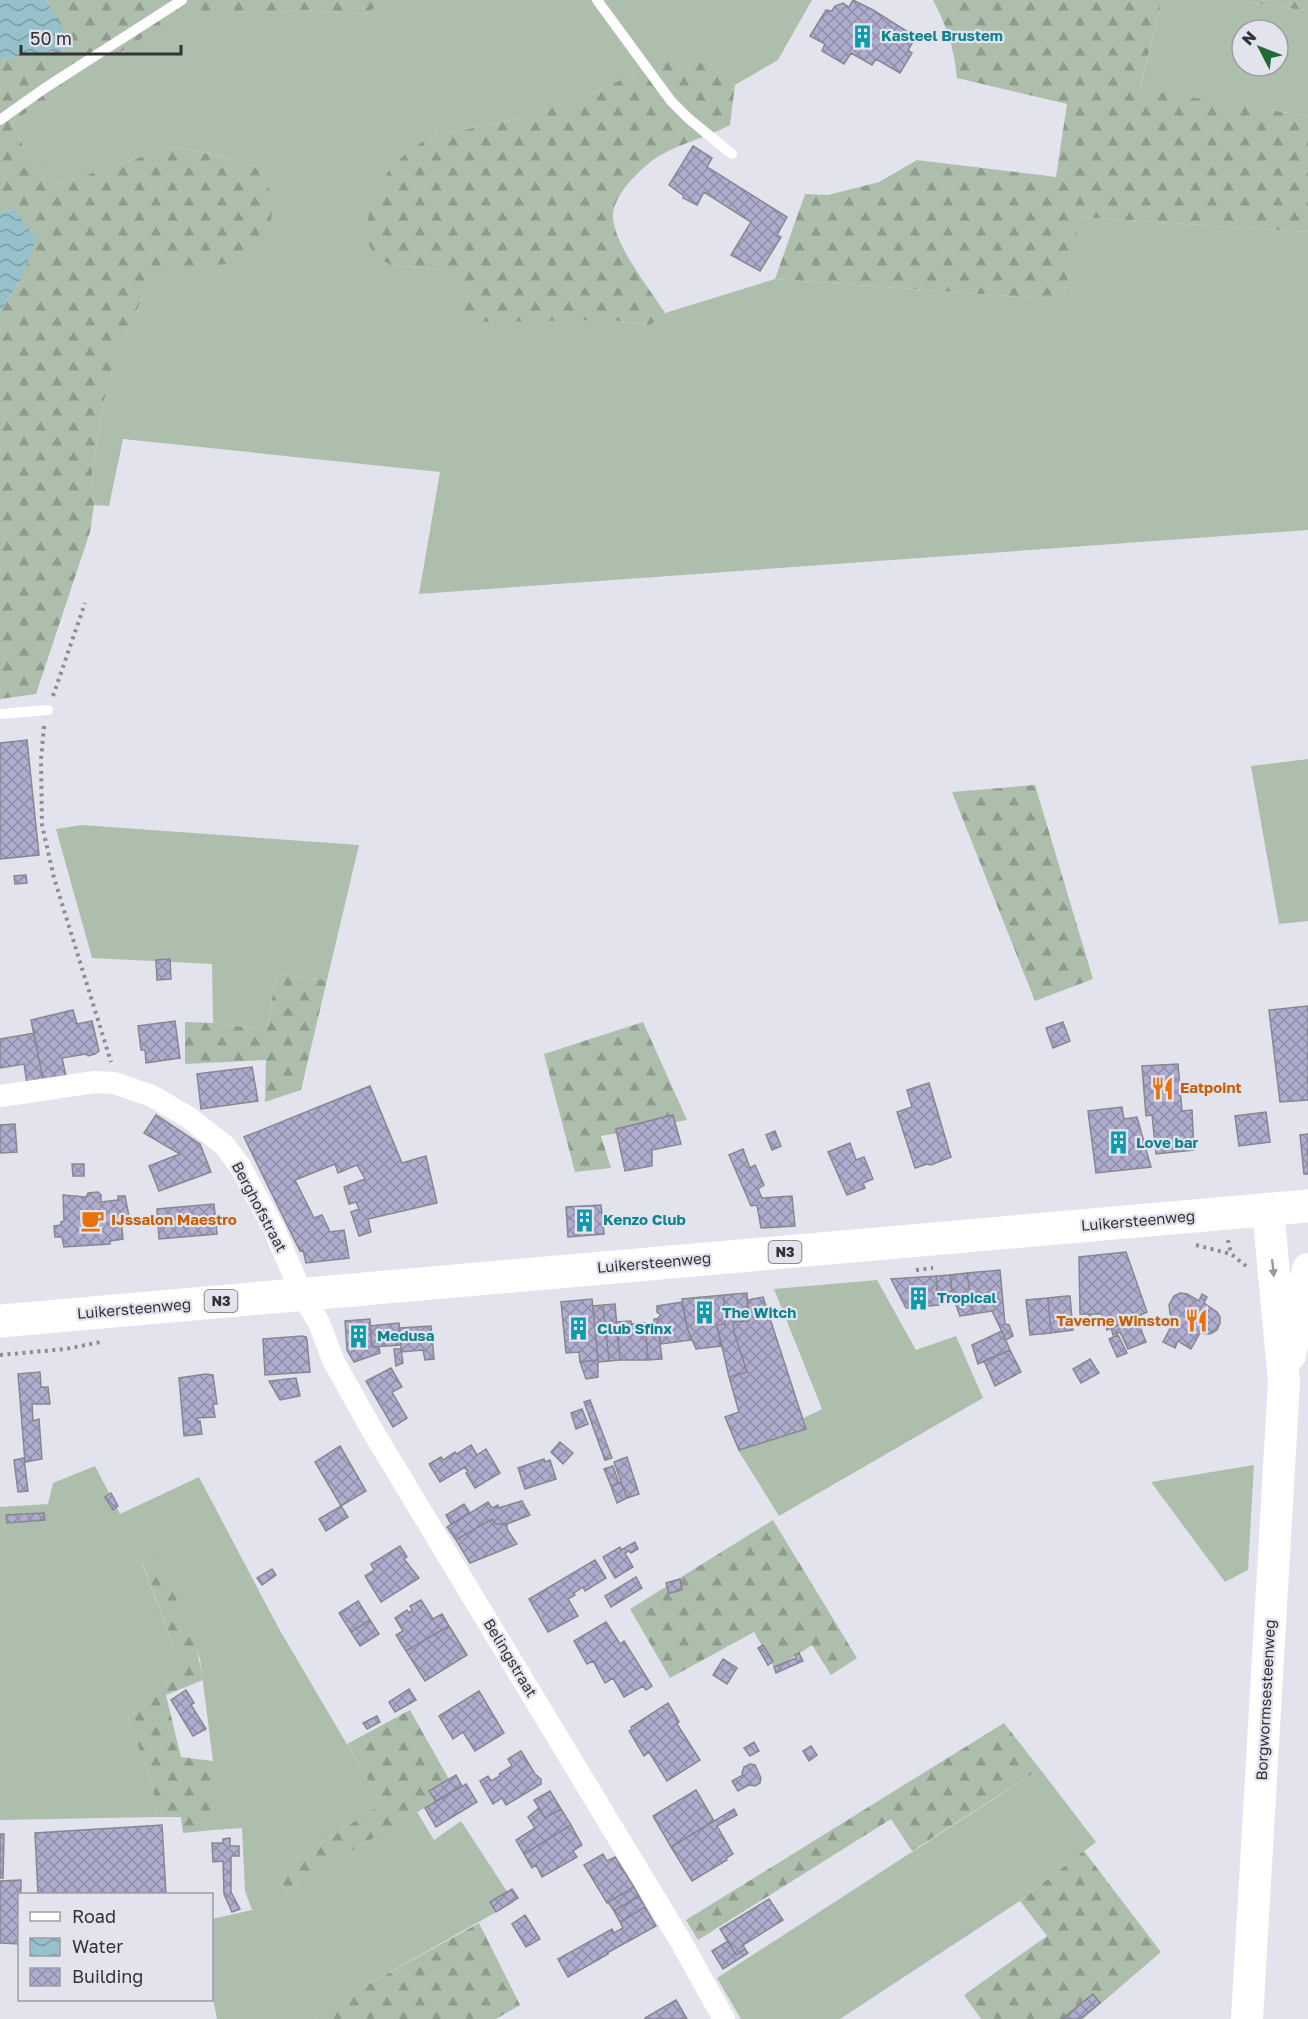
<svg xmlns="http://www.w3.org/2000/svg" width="1308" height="2019" font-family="'Golos Text',sans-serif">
	<defs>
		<pattern id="forest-firs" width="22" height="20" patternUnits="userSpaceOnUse" patternTransform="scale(1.5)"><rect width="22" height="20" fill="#aebeac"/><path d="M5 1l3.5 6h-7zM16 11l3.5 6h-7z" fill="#8e9b8d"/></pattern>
		<pattern id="water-waves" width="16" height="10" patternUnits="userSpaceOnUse" patternTransform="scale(1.5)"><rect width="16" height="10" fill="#96c1cb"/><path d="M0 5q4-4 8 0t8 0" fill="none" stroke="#7b9da6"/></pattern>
		<pattern id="building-cross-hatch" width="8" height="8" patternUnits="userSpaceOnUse" patternTransform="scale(1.5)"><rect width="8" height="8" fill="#afadce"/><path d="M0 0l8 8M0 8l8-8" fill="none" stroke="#8f8da8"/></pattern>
	</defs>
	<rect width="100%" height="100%" fill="#e3e3ed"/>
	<path fill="#aebeac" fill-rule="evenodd" d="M388,0h424l-34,60 -43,25 -26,-21 -57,1 -61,29 -70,24 -92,19 -38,128 53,5 16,16 152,34 37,5 16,-12 110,-34 288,21 16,-83 229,15v298l-889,64 21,-122 -317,-33 -14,67 -15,-1 -2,-33 15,-87 18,-50 29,-62 102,-106 -47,-14 -38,-6 -112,37 -32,-30 -15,-32 164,-107 123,-5 66,4z
		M1162,0h72l74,11v105l-168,-26zM1242,30h36v36h-36z
		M1308,759v162l-29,3 -28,-158z
		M82,825l277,20 -32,135 -51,-6 -9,56 -54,-7 -1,-59 -120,-6 -36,-129z
		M877,1280l39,70 40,-14 27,62 -204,118 -41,-66 84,-41 -48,-120z
		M1254,1465l-6,105 -23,12 -74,-100z
		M95,1466l25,48 79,-37 79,150 104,177 -107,68 10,18 132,-78 17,28 27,-19 53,81 -200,113 2,4h-99l-5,-26v-74l40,-9 -7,-19 -3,-63 -29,2v-69l-13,-102 -45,-105 -13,9 41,108 -55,47 25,69 3,30 -156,3v-313l48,-3 5,-21z
		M1040,1769l56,73 -76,59 -180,118h-99l-24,-41z"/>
	<path fill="url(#forest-firs)" d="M46,0h342l-23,14 -66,-4 -123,6 -164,106 15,32 32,30 112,-37 37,6 49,14 16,29 -3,37 -21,28 -95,12 -29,62 -18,50 -15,87 2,33 -4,27 -54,162 -36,5v-387l21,-33 -7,-70 -14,4v-154l73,-11z
		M933,0h229l-22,89 168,27v116l-228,-15 -17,83 -288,-21 30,-85 23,1 51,-13 38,-22 139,17 11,-73 -110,-26c-3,-31 -10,-51 -24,-78z
		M1234,0h74v11z
		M680,60l29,4 26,21 -5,40c-23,12 -49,18 -71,31 -17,11 -47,39 -46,61 1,28 37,72 52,96l-15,12 -38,-5 -136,2 -17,-18 1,-18 -16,-16 -53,-5 -15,-8 -12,-20 6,-27 17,-37 19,-20 23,-16 92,-19 70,-24 61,-29z
		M1035,785l58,194 -58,22 -83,-209z
		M276,974l51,6 -26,110 -36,12 1,-42 -81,4v-42l28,1 54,7z
		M643,1022l44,98 -86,16 10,32 -36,4 -31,-118z
		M773,1520l84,138 -26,17 -19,-30 -37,24 -21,-37 -84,46 -40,-69z
		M155,1554c19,40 42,82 48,126l-37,15 15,62 32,4v69l-30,3 -2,-16h-25l-3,-30 -25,-69 55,-47 -41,-109z
		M410,1710l45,80 -170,100 -10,-18 107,-68 -35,-60z
		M1004,1723l36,46 -128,82 -21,-32 -193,121 -12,-20z
		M1084,1851l77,101 -78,67h-102l-17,-24 83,-59 -27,-35z
		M479,1923l41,82 -24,14h-180l-3,-4z"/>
	<path fill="url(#water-waves)" d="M0,0h46l28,48 -74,11z
		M14,209l22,30 -15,40 -21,33v-99z"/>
	<path fill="url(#building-cross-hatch)" stroke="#878790" stroke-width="1.5" d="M853,0l20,10 43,27 -8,13 4,3 -12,20 -24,-14 -4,6 -21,-12 -7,11 -22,-13 3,-7 -15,-8 16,-26 6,1 3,-5 8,-3 6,4z
		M693,146l19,12 -5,9 80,50 -10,18 4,2 -21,34 -29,-16 20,-33 -47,-30 -7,13 -14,-7 1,-2 -15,-11z
		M27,740l12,115 -39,4v-116z
		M26,875l1,8 -12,1 -1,-8z
		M170,959l1,20 -14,1 -1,-20z
		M1308,1006v94l-28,2 -11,-92z
		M73,1010l4,14 15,-3 7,30 -4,3 -7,2 -2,-2 -24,4 4,18 -23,4 -12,-60z
		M175,1021l5,37 -34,5 -1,-13h-4l-3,-24z
		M1063,1022l7,19 -17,7 -7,-20z
		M34,1033l9,47 -16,3 -3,-19 -24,4v-29z
		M1178,1064l4,47 10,-1 2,40 -38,4 -4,-39 -6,1 -4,-50z
		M252,1067l6,34 -57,8 -4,-35z
		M929,1083l22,74 -20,8 -4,-1 -12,4 -18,-56 15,-5 -5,-17z
		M370,1086l32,77 24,-7 11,47 -69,16 3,13 -12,4 -8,-24 8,-3 -3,-7 -7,2 -5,-17 21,-8 -8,-14 -19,8 -3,-9 -40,16 19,38 8,-3 8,17 14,-2 3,16 2,12 -43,5 -3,-13 -3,1 -56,-114z
		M1122,1107l2,12 13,-2 14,50 -55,6 -8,-62z
		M1266,1112l4,30 -31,4 -4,-30z
		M156,1115l44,29 11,28 -52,19 -10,-25 31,-12 -36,-21z
		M673,1115l8,29 -29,6v16l-27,5 -9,-42z
		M15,1124l2,28 -17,1v-28z
		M775,1131l6,15 -9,4 -6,-15z
		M1308,1134v40h-4l-4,-39z
		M850,1143l6,17 8,-3 9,22 -10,4 2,5 -18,7 -19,-43z
		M743,1149l7,19 5,-3 9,20 -6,4 4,9 30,-2 3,30 -34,2 -4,-23 -6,1 -22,-51z
		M72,1164h12v12h-11z
		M98,1192l3,3v7l17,-2v-4h7l4,20 -8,2 2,21 -13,2v3l-46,3 -2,-10h-7l-1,-11 7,-1v-3l3,-1 -1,-26 23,2 2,-4z
		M214,1204l3,30 -58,5 -2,-30z
		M601,1205l3,29 -36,3 -2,-30z
		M1126,1252l21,60 -40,18 -5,-16h-11v2h-2v-2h-9l-1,-57z
		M1000,1270l5,54 4,1 4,11 -7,4 -14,-29 -19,3 -6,-41z
		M967,1273l6,41 -13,2 -7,-19 -3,-22z
		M950,1275l2,17 -15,-1 -1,-15z
		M936,1276l3,29 -33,3 -15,-29z
		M747,1293l2,28 -16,1 1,10 13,40 -18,5 -12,-52 8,-1 -1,-29z
		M1180,1293l7,1 12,7 3,-7 5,3 -3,6 13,9 3,5v6l-3,7 -7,4 -10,-1 -9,16 -13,-8 -3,7 -12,-6 12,-23 -5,-5 -1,-9 5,-9z
		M724,1295l1,29 -8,1 4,21 -25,3 -9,-21 -5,-29z
		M1067,1296h3l3,34 -22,3 -3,-35z
		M763,1297l43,132 -67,21 -14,-33 14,-5 -10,-35 18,-5 -13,-40 -1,-10 16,-1 -2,-21z
		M1048,1298l3,35 -21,2 -4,-35z
		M592,1299l6,61 -18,2 -1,-10 -13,1 -5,-51z
		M682,1302l5,26 5,12 -31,4 -4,-25 4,-4 -4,-3v-6z
		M615,1304l5,56 -11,1 -6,-56z
		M603,1305l6,56 -11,1 -5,-56z
		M1136,1317l10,25 -18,7 -8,-17 -7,3 -2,-7z
		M370,1319l2,28h7l1,6 -26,9 -7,-12 -2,-29z
		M654,1319h3l5,40 -14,1 -3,-35 9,-1z
		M631,1321v3l14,-1 3,37h-28l-4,-38z
		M399,1323l2,22 -29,2 -2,-21z
		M431,1326l3,33 -9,1 -2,-10 -22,2 -1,-24z
		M1002,1331l8,19 -32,14 -6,-19z
		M1118,1335l9,18 -10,4 -8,-18z
		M302,1336l4,1 1,3 3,32 -45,3 -2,-36z
		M394,1349h7l2,14 -7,3z
		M1010,1350l11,22 -26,14 -11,-25z
		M1090,1359l9,14 -18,10 -8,-14z
		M598,1360v17l-12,2 -6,-17z
		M391,1368l11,19 -10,5 15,26 -14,9 -27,-46z
		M40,1372l1,15h7l2,17h-18l1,17 6,-2 3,40 -17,3 -7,-88z
		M206,1374l7,1 4,29h-4l2,13 -18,1 1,4 2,-1 2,13 -18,2 -5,-58z
		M296,1378l4,18 -20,4 -11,-19z
		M590,1400l22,58 -7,2 -21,-58z
		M582,1409l6,15 -12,5 -5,-16z
		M560,1442l13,11 -10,11 -12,-12z
		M471,1445l6,10 9,-6 14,24 -25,15 -9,-15 2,-1 -3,-5 -25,15 -11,-18 12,-7 2,3 12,-8 2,2z
		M340,1446l26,45 -25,15 -26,-44z
		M627,1457l12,37 -12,4 -13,-36z
		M24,1458l4,33 -10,1 -4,-32z
		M544,1459l1,3 5,-2 6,19 -31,10 -7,-21z
		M613,1466l6,17 -8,3 -7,-17z
		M621,1482l6,16 -10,5 -6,-17z
		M111,1493l7,13 -5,4 -8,-13z
		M522,1501l8,14 -23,9h-12l-3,-5 -36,21 -9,-13 41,-25 4,6 6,-3v3z
		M464,1504l6,9 -19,11 -5,-9z
		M341,1506l7,11 -22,14 -7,-12z
		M44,1513l1,7 -38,3 -1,-8z
		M492,1519l3,5h12v5l10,15 -47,19 -14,-23z
		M635,1542l3,7 -7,4 -2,-2 -4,2 8,14 -18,11 -12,-21 17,-10 1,3z
		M400,1546l7,11 -3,2 15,19 -38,24 -16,-26 9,-6 -3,-6z
		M595,1560l11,18 -21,13 -2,-4 -9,6 1,2 -7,4 10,17 -30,16 -19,-33z
		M272,1569l4,6 -14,10 -5,-7z
		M636,1577l6,11 -31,19 -6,-11z
		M680,1579l2,11 -13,3 -3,-10z
		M421,1600l12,19 9,-5 7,12 -43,25 -10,-16 7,-4 -8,-13 12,-8 2,3 3,-3 -2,-4z
		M358,1601l12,19 -19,12 -12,-19z
		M370,1620l9,14 -19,12 -9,-14z
		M606,1622l14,22 4,-3 28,45 -6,4 -3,-4 -19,11 -11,-19 -8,5 -12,-22 -6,3 -13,-23z
		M449,1626l18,29 -42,26 -19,-30z
		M763,1645l10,16 -5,4 -10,-17z
		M799,1653l4,8 -27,12 -2,-6 22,-9 -1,-3z
		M723,1659l14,9 -10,16 -14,-9z
		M409,1689l7,11 -21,12 -6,-10z
		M186,1690l8,13 -3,2 15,24 -13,7 -22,-36z
		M479,1691l25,42 -29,18 -12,-19 -10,7 -14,-23z
		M668,1703l11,19 -2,2 23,36 -33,21 -18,-29 -5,4 -15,-25 3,-2 -1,-2z
		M377,1716l3,6 -13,7 -4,-6z
		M754,1742l5,9 -9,5 -6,-8z
		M811,1746l6,9 -8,6 -6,-10z
		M521,1751l14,23 6,5v5l-35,21 -4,-7 -9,6 -13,-23 8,-5 3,5 9,-5 -1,-2 13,-8 -4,-7z
		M750,1764l5,1 6,13 -1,5 -5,3 -6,-1 -11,6 -6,-10 11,-6 -1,-2 2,-6z
		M456,1775l6,11 -26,15 -7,-10z
		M466,1784l11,18 -41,25 -11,-19z
		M696,1790l18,31 -43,26 -18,-31z
		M550,1791l11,18 -16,9 -11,-18z
		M550,1791l11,18 -16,9 -11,-18z
		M539,1808l6,10 16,-9 10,16 -47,29 -8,-14 19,-12 -7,-11z
		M734,1809l3,6 -20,11 16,28 -7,4 1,2 -35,21 -21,-34z
		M162,1825l4,69h-128l-3,-61z
		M571,1825l11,20 -9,6 4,6 -35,20 -6,-12 -4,3 -8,-14z
		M0,1834h4l-1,44h-3z
		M230,1838v8h9v10h-8v36l9,17 -8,3 -8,-18 -1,-33 -10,1 -1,-19h11v-4z
		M603,1854l4,7 8,-4 19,30 -27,16 -23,-38z
		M21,1880l-1,64 -20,-1v-62z
		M634,1887l5,9 -25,15 -6,-9z
		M512,1889l6,9 -22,14 -6,-10z
		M639,1896l6,11 -25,15 -6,-11z
		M639,1896l6,11 -25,15 -6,-11z
		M769,1899l14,21 -40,25 2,4 -9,6 -16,-26z
		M645,1907l11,19 -49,27 1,1 -40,23 -10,-18 54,-30 2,4 9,-5 -3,-6z
		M525,1915l15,24 -14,8 -14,-23z
		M728,1941l8,14 9,-6 3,4 -25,16 -11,-18z
		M1093,1994l7,9 -20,16h-18z
		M676,2000l11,19h-41l-1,-1z"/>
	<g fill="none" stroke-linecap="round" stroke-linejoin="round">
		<path stroke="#8c8c92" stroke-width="4" stroke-dasharray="3 4.5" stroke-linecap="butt" d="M53,696l32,-93
			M44,726l-3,34 1,65 12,53 57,184
			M1228,1240l3,14
			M1196,1245l35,9 15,12
			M916,1270l17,-2
			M0,1355l66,-6 34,-7"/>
		<path stroke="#fff" stroke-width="10" d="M597,0l74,101 18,18 43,35
			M0,120l45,-32 137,-88
			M0,714l48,-4"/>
		<path stroke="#fff" stroke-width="22" d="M0,1096l95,-14 19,1 38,13 36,21 36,28 16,21 34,63 28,65 17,29 15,39 38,68 308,510 44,79"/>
		<path stroke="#fff" stroke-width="32" d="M1290,1355l18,-86
			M1247,2019l37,-637 -16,-173"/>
		<path stroke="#fff" stroke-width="33" d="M0,1321l1308,-115"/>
	</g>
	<defs><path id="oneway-solid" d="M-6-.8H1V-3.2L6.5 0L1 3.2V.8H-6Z" transform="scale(1.5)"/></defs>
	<use fill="#99999a" href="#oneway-solid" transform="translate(1273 1268) rotate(84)"/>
	<defs>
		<symbol id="building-bare" viewBox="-9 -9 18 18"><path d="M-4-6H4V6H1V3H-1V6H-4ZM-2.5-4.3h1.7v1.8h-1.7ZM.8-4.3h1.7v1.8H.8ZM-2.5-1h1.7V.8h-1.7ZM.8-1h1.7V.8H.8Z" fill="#0f9aa8" stroke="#e3e3ed" stroke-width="2.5" paint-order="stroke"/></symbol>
		<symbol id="restaurant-bare" viewBox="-9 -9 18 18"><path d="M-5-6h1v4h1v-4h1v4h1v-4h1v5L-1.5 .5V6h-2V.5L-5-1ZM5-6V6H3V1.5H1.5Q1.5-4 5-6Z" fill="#e8710a" stroke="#e3e3ed" stroke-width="2.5" paint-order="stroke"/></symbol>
		<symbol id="cafe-bare" viewBox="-9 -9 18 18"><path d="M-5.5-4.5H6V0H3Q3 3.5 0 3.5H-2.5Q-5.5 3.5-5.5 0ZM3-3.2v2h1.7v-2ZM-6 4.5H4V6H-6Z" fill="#e8710a" stroke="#e3e3ed" stroke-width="2.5" paint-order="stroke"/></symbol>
	</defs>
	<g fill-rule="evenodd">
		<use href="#building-bare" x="846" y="20" width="33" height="33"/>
		<use href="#restaurant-bare" x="1146" y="1072" width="33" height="33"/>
		<use href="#building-bare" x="1102" y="1126" width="33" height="33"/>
		<use href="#cafe-bare" x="76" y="1204" width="33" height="33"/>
		<use href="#building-bare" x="568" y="1204" width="33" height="33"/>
		<use href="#building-bare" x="902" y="1282" width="33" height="33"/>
		<use href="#building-bare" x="688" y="1296" width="33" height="33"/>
		<use href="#restaurant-bare" x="1180" y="1304" width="33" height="33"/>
		<use href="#building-bare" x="562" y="1312" width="33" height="33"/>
		<use href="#building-bare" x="342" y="1320" width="33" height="33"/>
	</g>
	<g text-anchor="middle" stroke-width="4.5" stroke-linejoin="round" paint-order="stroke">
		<g fill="#e3e3ed" stroke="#68686d" stroke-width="1.5">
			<rect x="768.5" y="1241" width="33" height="22" rx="4.5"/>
			<rect x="204.5" y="1290" width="33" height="22" rx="4.5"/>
		</g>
		<g font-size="14" font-weight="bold" fill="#333336">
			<text x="785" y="1257">N3</text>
			<text x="221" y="1306">N3</text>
		</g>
		<g font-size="15" font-weight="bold" fill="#0d838f" stroke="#e3e3ed" text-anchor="start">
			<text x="881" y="41">Kasteel Brustem</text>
			<text x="1136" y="1148">Love bar</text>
			<text x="603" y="1225">Kenzo Club</text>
			<text x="937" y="1303">Tropical</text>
			<text x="722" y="1318">The Witch</text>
			<text x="597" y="1334">Club Sfinx</text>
			<text x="377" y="1341">Medusa</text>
		</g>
		<g font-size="15" font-weight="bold" fill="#c56008" stroke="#e3e3ed" text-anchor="start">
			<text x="1180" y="1093">Eatpoint</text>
			<text x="111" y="1225">IJssalon Maestro</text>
			<text x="1179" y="1326" text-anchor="end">Taverne Winston</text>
		</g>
		<g font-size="15" fill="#333336" stroke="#e3e3ed">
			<text transform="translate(259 1207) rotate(62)" y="5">Berghofstraat</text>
			<text transform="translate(1138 1221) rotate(-5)" y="5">Luikersteenweg</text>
			<text transform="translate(654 1263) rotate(-5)" y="5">Luikersteenweg</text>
			<text transform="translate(134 1309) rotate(-5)" y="5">Luikersteenweg</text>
			<text transform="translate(510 1658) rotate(59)" y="5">Belingstraat</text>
			<text transform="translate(1266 1700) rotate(-87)" y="5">Borgwormsesteenweg</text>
		</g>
	</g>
	<rect x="18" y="1893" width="195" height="108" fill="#e3e3ed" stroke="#9d9da4" stroke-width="1.5"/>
	<rect x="30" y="1912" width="30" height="9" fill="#ffffff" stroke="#9d9da4" stroke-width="1.5"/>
	<text x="72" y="1923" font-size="18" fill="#333336">Road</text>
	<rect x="30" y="1938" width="30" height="18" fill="url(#water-waves)" stroke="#9d9da4" stroke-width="1.5"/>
	<text x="72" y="1953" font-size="18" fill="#333336">Water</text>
	<rect x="30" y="1968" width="30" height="18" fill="url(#building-cross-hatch)" stroke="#9d9da4" stroke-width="1.5"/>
	<text x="72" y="1983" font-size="18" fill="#333336">Building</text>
	<g transform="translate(1260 48) rotate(312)"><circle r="28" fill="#e3e3ed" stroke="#9d9da4" stroke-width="1.5"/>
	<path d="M0-4.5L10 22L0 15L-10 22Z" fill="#216a37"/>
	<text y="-9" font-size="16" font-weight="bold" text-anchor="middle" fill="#333336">N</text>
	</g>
	<path d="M21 45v9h160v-9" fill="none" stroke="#333336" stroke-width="3"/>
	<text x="30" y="45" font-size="18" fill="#333336" stroke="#e3e3ed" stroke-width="4.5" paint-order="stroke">50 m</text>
</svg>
